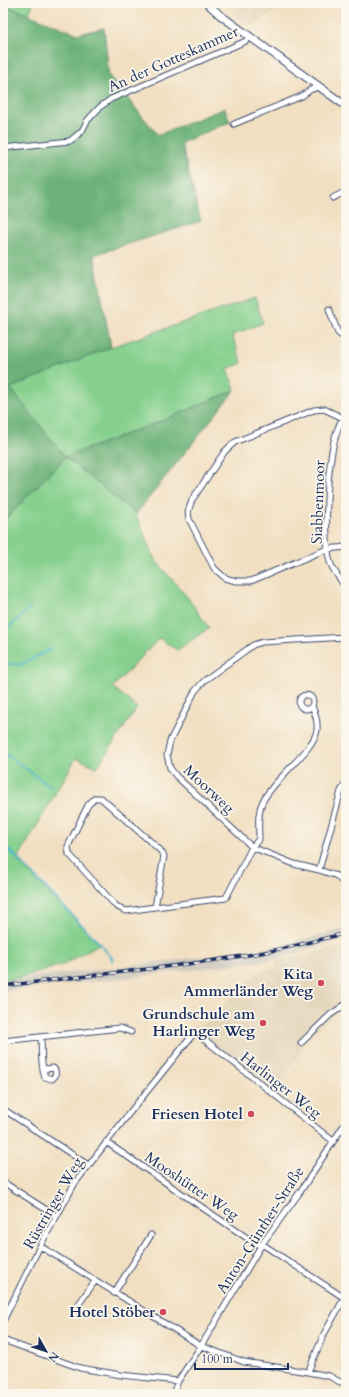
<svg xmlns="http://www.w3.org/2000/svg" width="349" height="1397" font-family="Cardo,serif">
	<rect width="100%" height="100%" fill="#fbf7ec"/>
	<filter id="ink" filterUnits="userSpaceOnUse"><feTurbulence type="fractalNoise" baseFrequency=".025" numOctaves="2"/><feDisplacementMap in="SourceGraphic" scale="8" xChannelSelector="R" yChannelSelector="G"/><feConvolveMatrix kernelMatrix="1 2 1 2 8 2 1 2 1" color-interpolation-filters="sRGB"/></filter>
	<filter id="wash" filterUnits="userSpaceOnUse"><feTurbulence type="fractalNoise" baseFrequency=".012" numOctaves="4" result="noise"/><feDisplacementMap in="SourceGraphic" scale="16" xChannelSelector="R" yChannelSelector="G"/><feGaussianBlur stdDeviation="0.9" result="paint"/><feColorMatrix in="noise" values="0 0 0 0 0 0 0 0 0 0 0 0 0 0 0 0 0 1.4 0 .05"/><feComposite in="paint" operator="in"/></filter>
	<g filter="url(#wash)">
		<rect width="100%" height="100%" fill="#f1dfc1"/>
		<path fill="#e1d2b6" d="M243,3h43l-35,24 -17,-13z
			M346,946v58l-45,39v8l-28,43 -78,-62 64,-61 17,-3 -1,-8z"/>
		<path fill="#c9c3b8" d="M346,928v10l-69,21 -161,20 -113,12v-10l253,-31 53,-12z"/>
		<path fill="#85d08d" stroke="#508076" d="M3,3h30l-4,11 -20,-7 -6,14z
			M255,298l8,25 -31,12 10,28 -15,6 8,21 -71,30 -98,37 70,57 19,46 33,38 21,30 -32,22 -18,-12 -46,49 24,21 -40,59 -21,-9 -59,102 82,84 -37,21 -47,14 -12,1v-458l62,-65 -55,-69 101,-41z"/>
		<path fill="#6cb278" stroke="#44706b" d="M9,7l69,27 26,-6 5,48 49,59 67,-27 5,14 -49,21 20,78 -107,34 17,92 -101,41 55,69 99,-37 71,-30 -99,124 -71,-57 -62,65v-501z"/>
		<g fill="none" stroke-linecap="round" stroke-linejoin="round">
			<path stroke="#4bb7c7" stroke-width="2" d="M3,633l27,-25
				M3,664l2,-1 15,2 31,-16
				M3,752l48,35
				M3,844l98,101 10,12 2,4"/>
		</g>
	</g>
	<g filter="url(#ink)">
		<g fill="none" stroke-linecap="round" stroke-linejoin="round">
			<defs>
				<path id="street" d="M234,124l68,-28 8,-6 8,-3
					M3,148l67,-7 12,-10 5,-10 13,-14 11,-8 135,-58 4,-4
					M333,198l13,-7
					M329,309l9,24 8,6
					M346,415c-20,17 -23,122 -16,147 3,9 11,18 16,26
					M343,418l-19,-9 -10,1 -79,32 -10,9 -33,49 -4,12 1,7 25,49 11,10 11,3h15l76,-32 19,-2
					M346,637l-84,5 -9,3 -48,35 -10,11 -25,50 -3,14 3,13 6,8 76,71 42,17 25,6 18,6 9,10
					M299 702a7 7 0 1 1 14 0a7 7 0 1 1-14 0Z
					M319,870l22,-79 5,-8
					M155,907l-29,4 -10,-5 -47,-52 -1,-8 20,-41 7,-7h6l59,52 4,6 -9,51 71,-9 26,-51 7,-8c0,-12 -2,-25 3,-36 10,-23 52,-52 55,-73 1,-8 -2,-17 -5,-24
					M41,1037c1,12 -1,28 4,40l7,2 3,-3c1,-4 1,-6 -2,-8l-7,1 -3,-2
					M3,1041l117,-13 11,4
					M301,1043l29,-28 16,-11
					M3,1109l85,56
					M106,1142l150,102h6l84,55
					M3,1182l53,34
					M40,1246l161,100 43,16 64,10 16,-38 22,-39
					M114,1293l37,-58
					M76,1308l19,-27
					M3,1321l37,-75 35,-63 52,-67 68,-84 138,109
					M3,1340l77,28 41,7 57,6
					M308,1372l21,4 11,6
					M173,1394l5,-13 23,-35 61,-102 38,-52 46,-70"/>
				<path id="secondary" d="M207,3l13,12 126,91"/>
			</defs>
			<use href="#street" stroke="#3b496d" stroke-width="7"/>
			<use href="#secondary" stroke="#3b496d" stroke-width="9"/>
			<use href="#street" stroke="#fff" stroke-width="5"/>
			<use href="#secondary" stroke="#fff" stroke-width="7"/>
			<defs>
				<path id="rail" d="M3,986c86,-11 172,-18 257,-33 29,-5 58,-13 86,-20"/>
			</defs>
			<use href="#rail" stroke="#1b2f5e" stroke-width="3.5"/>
			<use href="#rail" stroke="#fbf7ec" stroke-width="2" stroke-dasharray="6" stroke-linecap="butt"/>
		</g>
	</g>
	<g fill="#d1495b" stroke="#fbf7ec" stroke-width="1.5">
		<circle cx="321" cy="983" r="4"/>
		<circle cx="263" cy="1023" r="4"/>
		<circle cx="251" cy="1114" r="4"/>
		<circle cx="163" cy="1312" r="4"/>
	</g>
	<g text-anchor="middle" stroke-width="3.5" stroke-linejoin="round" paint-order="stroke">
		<g font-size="15" fill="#1b2f5e" stroke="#fbf7ec">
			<text transform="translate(173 59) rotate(-24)" y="5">An der Gotteskammer</text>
			<text transform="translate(318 502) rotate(-88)" y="5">Siabbenmoor</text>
			<text transform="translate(209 789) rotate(43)" y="5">Moorweg</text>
			<text transform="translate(281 1085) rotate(38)" y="5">Harlinger Weg</text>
			<text transform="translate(192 1186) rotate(34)" y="5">Mooshütter Weg</text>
			<text transform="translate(53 1203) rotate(-60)" y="5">Rüstringer Weg</text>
			<text transform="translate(260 1230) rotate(-57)" y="5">Anton-Günther-Straße</text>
		</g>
		<g font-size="15" font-weight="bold" fill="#1b2f5e" stroke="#fbf7ec" text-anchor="end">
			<text x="313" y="979">Kita<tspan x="313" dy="17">Ammerländer Weg</tspan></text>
			<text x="255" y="1019">Grundschule am<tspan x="255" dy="17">Harlinger Weg</tspan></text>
			<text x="243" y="1119">Friesen Hotel</text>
			<text x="155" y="1317">Hotel Stöber</text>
		</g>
	</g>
	<rect width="349" height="1397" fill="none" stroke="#fbf7ec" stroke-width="16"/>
	<g transform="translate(46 1351) rotate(129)" stroke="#fbf7ec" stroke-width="3" paint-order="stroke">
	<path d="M0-3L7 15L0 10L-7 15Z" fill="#1b2f5e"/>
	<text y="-6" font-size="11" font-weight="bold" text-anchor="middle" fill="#1b2f5e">N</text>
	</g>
	<path d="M195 1363v6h93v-6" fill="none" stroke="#1b2f5e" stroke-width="2"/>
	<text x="201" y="1363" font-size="12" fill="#1b2f5e" stroke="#fbf7ec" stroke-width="3" paint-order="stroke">100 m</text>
</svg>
